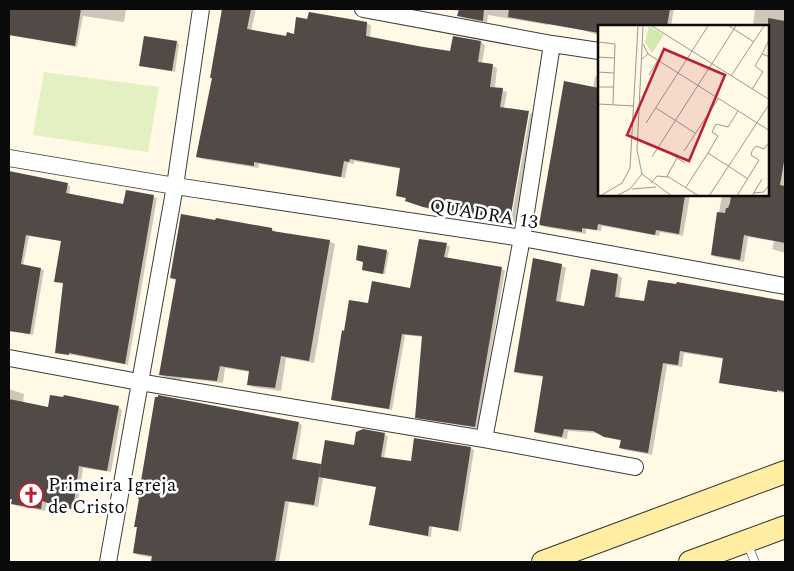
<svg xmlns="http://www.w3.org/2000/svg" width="794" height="571" font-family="Spectral,serif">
	<rect width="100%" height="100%" fill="#fff9e6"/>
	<path fill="#e3f0c2" d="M44,72l115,15 -11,65 -115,-17z"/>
	<path fill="#0003" d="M9,9h117l-2,13 -41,-6 -6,31 -68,-12z
		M223,9h33l-5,22 36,7 8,-3 13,-15 59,3 4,3 -1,12 81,14 3,-15 27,5 4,3 -3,19 11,2 4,2 -2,20 12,4 -3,16 23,4 -18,109 -80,-12 -18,-6 -5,-3 1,-1 -10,-4 5,-26 -48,-8v3l-6,-1 -3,15 -86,-14 -1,4 -56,-9 -4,-2 15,-79 -2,-1z
		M443,9h108l-3,16 -60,-10 -1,8 -24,-5 -4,-2v-5z
		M575,9h99l-3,17h-72v9l-28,-8z
		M755,9h30v170l-1,7 1,1v66l-13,-4 2,-8 -26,-4 -4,25 -28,-5 -4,-2 10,-60h46v-169h-15z
		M177,42l2,2 -4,28 -32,-6z
		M595,76l4,1v118h91l-7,41 -23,-4 -1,4 -57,-10 -1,5 -15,-2v5l-41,-7 -5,-3 53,-136z
		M530,113l3,1 -18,108 -4,-1z
		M9,172l58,13 3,1 -1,9 55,11 3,-15 30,7 -29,167 -72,-13 9,-68 -10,-3 7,-40 -33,-5 -6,30 21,4 -11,65 -24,-4z
		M272,229l6,4 51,8 6,3 -21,119 -28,-5 -5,33 -28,-4 -5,-3 2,-12 -25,-4 -2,15 -41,-5 -1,2 -15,-2 -5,-3 16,-94 -6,-3z
		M420,240l30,6 -3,13 58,11 -27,158 -58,-9 3,-82 -18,-2 -13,75 -56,-9 -3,-2 36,-94 42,-15z
		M386,251l3,1 -4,22 -19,-3 -3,-2 1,-7 -7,-2z
		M561,265l5,3 -6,35 25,5 7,-37 26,4 4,3 -3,21 26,4 32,-18 1,-2 107,20v90l-60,-9 -4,-2 3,-23 -40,-6 -2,14 -15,-2 -15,90 -27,-5 -5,-2 2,-7 -12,-3 -12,-5 -30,-2 -1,8 -28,-5 -4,-2 9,-55 -24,-3 -4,-3z
		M9,389l15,5 -1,9 26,6 69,-2 4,3 -11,62 -28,-4 -6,42 -15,-2 -15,-6 -2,9 -28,-5 -4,-2v-4h-4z
		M159,397l139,26 4,2 -6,36 26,5 4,-24 29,5 2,-14 6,-3 25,6 -4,22 28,4 3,-23 55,9 4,2 -13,82 -29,-6 -1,11 -57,-11 -3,-2 6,-37 -54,-9 -5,29 -29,-5 -10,60h-93l7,-86 -17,-2 -15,85 -23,-4 -4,-2 4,-26 -2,-1 5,-27 -2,-1 17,-100h3z"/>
	<path fill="#524a46" d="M9,9h72l-6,37 -66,-11z
		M222,9h29l-4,20 39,7 1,-4 7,2 2,-17 11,2 2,-7 58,10 -1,14 57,11 27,4 3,-15 28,5 -3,21 15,2 -3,23 13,1 -3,19 29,4 -19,109 -57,-10 -1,2 -29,-5 -18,-6 1,-3 -10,-2 4,-28 -50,-9 -1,3 -5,-1 -3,16 -87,-15v4l-58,-9 16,-79h-2z
		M459,9h25l-1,12 -26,-5z
		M509,9h161l-3,17h-68v7l-91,-16z
		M768,18l17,3v135l-5,29 5,1v57l-41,-8 -4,25 -29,-5 6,-43 8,1 1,-5h2l2,-5 1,-8h37z
		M144,36l33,5 -5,30 -33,-5z
		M564,81l35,7v107h86l-6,39 -23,-4 -1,5 -57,-11 -1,6 -15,-2v4l-43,-7z
		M9,171l59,12 -2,10 57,11 3,-14 28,5 -29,169 -56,-11v2l-14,-2 8,-70 -9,-1 7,-41 -35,-6 -5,29 20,4 -11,66 -21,-3z
		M181,214l34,6 1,-2 56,10v3l58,9 -21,121 -28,-5 -6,32 -28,-3 2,-14 -29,-5 -3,15 -58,-6 17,-96 -6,-1z
		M419,239l28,4 -3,14 58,10 -27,160 -60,-9 7,-82 -20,-2 -13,75 -58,-9 11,-70 2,1 5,-31 19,3 4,-22 38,7z
		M358,245l29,5 -4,24 -21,-4 1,-8 -7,-2z
		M533,258l29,6 -6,37 28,5 7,-37 27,5 -3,23 29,4 4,-21 28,4 1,-2 108,19v91l-8,-2v2l-58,-9 4,-25 -43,-7 -2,14 -15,-2 -15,90 -29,-5 2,-8 -17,-3 -11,-6 -29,-2 -2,8 -28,-5 9,-56 -29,-4z
		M50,395l13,2 1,-2 55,11 -12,65 -28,-5 -6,43 -16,-3 -15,-5 -1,8 -30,-5 1,-5h-3v-100l39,8z
		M158,395l141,27 -7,37 29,5 -7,41 -29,-4 -10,61h-116l-8,-1 1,-5 -19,-3 4,-26h-3l5,-28h-1l17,-102h3z
		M363,429l22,4 -4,24 30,4 3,-23 57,9 -13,84 -29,-5 -1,10 -59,-11 7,-38 -57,-10 6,-37 29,5 2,-13z"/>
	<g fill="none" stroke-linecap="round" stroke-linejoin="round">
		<defs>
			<path id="lane" d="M747,543l8,19"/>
			<path id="street" d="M363,9l189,35 47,7
				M9,158l166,28 347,52 263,48
				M9,358l130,24 345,57 151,28
				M484,439l38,-201 30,-194
				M108,562l67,-376 26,-177"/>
			<path id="secondary" d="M543,562l242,-90
				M690,562l95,-35"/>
		</defs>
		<use href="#lane" stroke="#3d3d3d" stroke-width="9"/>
		<use href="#street" stroke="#3d3d3d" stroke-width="18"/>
		<use href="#secondary" stroke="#2c2c2c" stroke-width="24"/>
		<use href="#lane" stroke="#fff" stroke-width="8"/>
		<use href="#street" stroke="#fff" stroke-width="16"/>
		<use href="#secondary" stroke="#ffeea1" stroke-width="22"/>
	</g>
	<defs>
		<symbol id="church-ring" viewBox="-11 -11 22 22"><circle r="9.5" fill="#fff" stroke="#bc1f31" stroke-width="1.5"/><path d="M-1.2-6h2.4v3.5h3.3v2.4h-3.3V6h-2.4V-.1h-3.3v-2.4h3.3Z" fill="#bc1f31"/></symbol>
	</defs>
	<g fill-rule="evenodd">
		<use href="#church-ring" x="17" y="481" width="28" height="28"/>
	</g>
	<g text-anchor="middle" stroke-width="5" stroke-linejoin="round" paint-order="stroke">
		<g font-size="19" fill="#0a0a0a" stroke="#fff">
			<text transform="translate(484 213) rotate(9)" y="7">QUADRA 13</text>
		</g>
		<g font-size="19" fill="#0a0a0a" stroke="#fff" text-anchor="start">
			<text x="48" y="491">Primeira Igreja<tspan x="48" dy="22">de Cristo</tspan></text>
		</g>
	</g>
	<g transform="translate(598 25)">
		<rect width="171" height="171" fill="#fff9e6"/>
		<path d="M51,1l15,9 -12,18 -7,-11z" fill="#d1e9b0"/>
		<path fill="none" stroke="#9d998e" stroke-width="1" d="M54,1l118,74M131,1l25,16M171,15l-7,14 8,3M0,17l17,2 -2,61M50,29l122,77M0,32l16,1M44,34l6,-5 -5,-10M0,47l16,1M51,50l9,-15M133,51l33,-50M0,62h16M154,64l11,-17 -8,-6 7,-12M0,79l36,2M58,83l39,25M48,98l62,-97M86,126l34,-52M110,128l10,-17 -6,-4 4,-8 12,3 10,-16M73,129l14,9M54,132l84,-131M79,133l-10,18 32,20M44,149l30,22M53,158l6,-7 11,1M88,162l22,-34 40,26M34,164l24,-2M155,168l11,-1 6,-8M2,171l22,-13 8,-15 8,-142M18,171l14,-7 12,-15 -5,-24 6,-124M111,171l61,-93M139,171l22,-36 -8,-5 1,-4 4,-5 8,3 6,-8M154,171l10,-17"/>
		<path fill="#bc1f31" fill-opacity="0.15" stroke="#bc1f31" stroke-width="2.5" d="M66,24l61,26 -36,86 -62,-26z"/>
		<rect width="171" height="171" fill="none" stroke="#0a0a0a" stroke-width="2.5"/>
	</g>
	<rect width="794" height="571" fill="none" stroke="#0a0a0a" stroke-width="20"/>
</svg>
